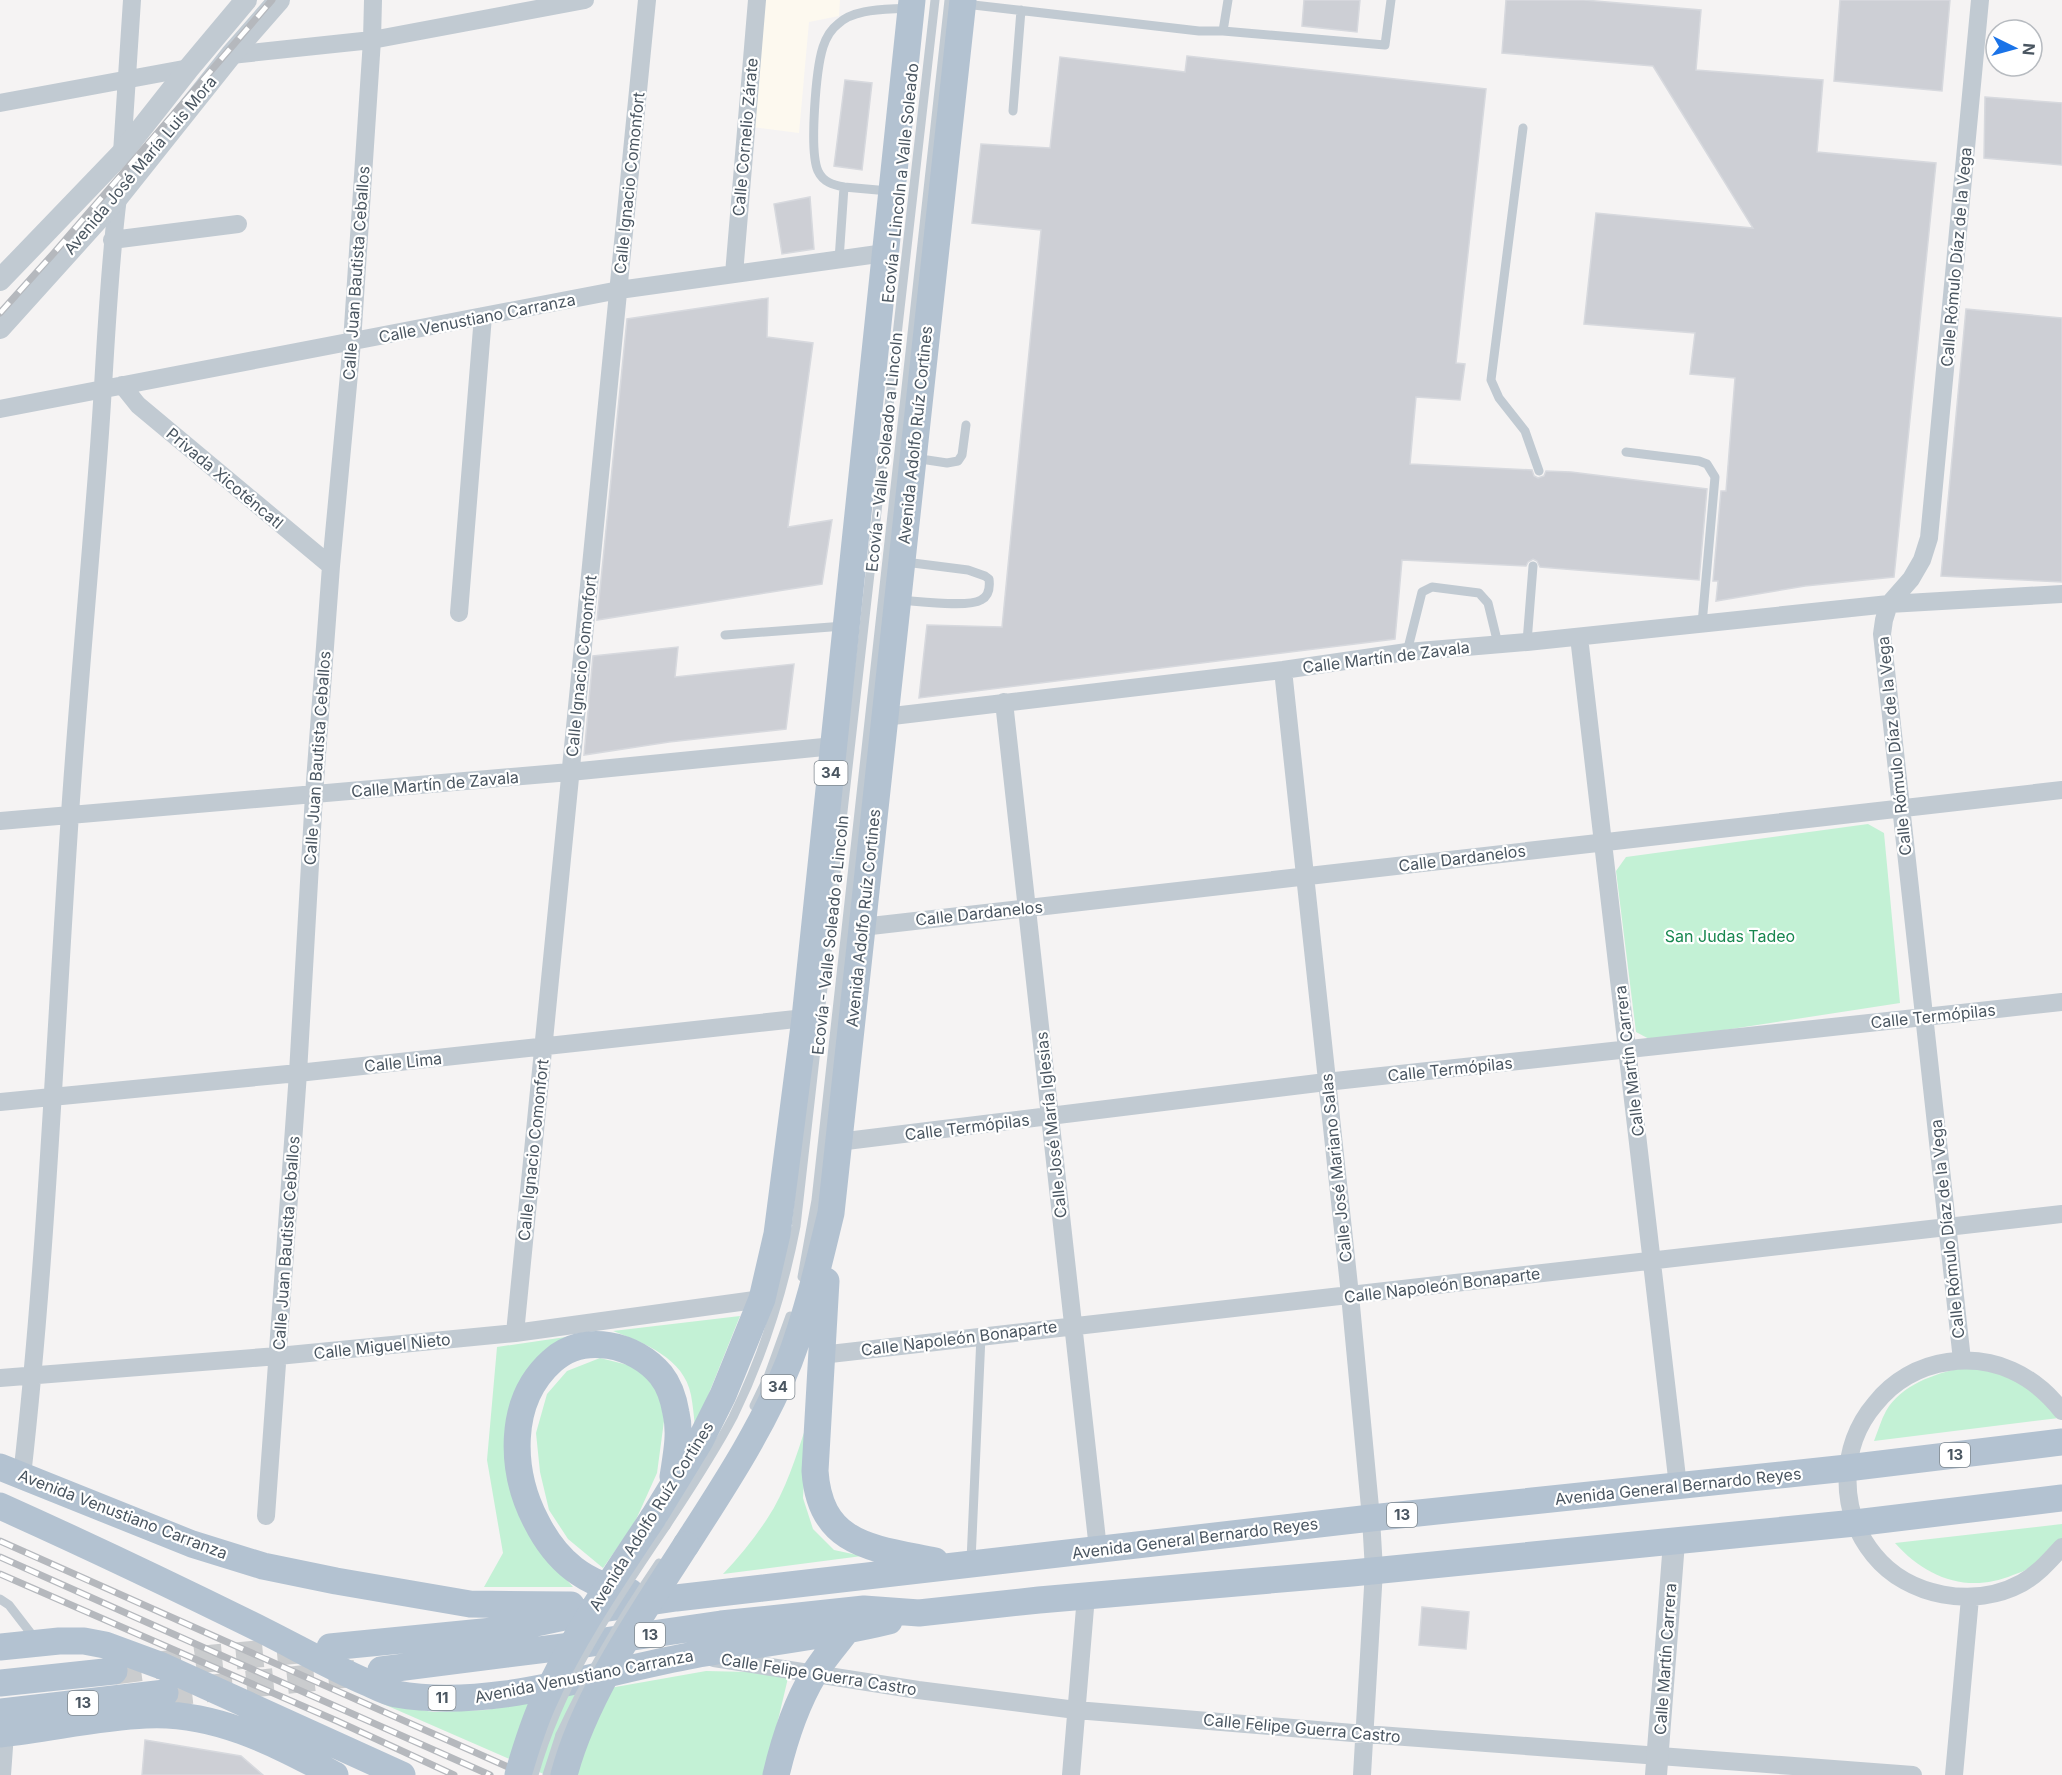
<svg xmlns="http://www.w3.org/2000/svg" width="2062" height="1775" font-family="Inter,sans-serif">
	<rect width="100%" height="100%" fill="#f5f3f3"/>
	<path fill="#fdf9ef" d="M762,0h78l-1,16 -30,6 -10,111 -47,-6z"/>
	<path fill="#c3f1d5" d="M1868,824l16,9 16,170 -247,38 -17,-9 -20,-161 10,-14z
		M740,1316l-45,112c-1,-11 -2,-22 -4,-33 -7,-37 -47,-52 -78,-64z
		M593,1333l-78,71 28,149 30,34h-89l19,-34 -16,-93 10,-113z
		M600,1358l32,8 26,19 6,36 -7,52 -23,51 -31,44 -35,-29 -19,-29 -9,-38 -4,-39 11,-39 20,-23z
		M1961,1368l35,3 37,19 26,28 -185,23c4,-10 7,-21 12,-30 15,-26 48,-37 75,-43z
		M807,1424l-4,74 10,31 21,21 28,6 -139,18c16,-17 31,-35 44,-55 19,-28 29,-63 40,-95z
		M2062,1524v16c-11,9 -21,20 -32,28 -5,3 -12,5 -17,7 -45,19 -87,3 -118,-32z
		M706,1671l43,1 39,6 -23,97h-219l-165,-72 52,9 53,-2z"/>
	<path fill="#cdcfd5" stroke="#d7d9de" stroke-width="1.5" d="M1304,0h56l-3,32 -55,-6z
		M1506,0h78l117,10 -5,60 127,10 -6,72 119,11 -42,414 -89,9 -89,15 2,-20h-5l8,-90h5l9,-113 -45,-4 5,-41 -111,-9 12,-111 157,15 -100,-162 -151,-13z
		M1840,0h110l-8,91 -108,-10z
		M1187,56l299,33 -30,274 9,1 -5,36 -44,-3 -6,67 122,6 2,6 4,2 6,-2 2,-5 25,1 136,17 -8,91 -159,-13 -3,-6 -4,-2 -5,3 -2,4 -124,-6 -7,79 -476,59 8,-73 75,2 39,-397 -69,-7 9,-79 69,4 10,-91 125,15z
		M845,80l27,3 -10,87 -28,-4z
		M1985,97l77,6v62l-78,-7z
		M810,197l4,52 -32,5 -8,-50z
		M768,298l-1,39 46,6 -25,184 44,-7 -10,64 -225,36 30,-301z
		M1966,309l96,9v264l-121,-6z
		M678,647l-3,30 119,-13 -8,65 -117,13 -85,13 9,-99z
		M1422,1607l47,5 -3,37 -47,-4z
		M145,1740l96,16 22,19h-121z"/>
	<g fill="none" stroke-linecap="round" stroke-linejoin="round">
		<path stroke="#caccce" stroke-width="27" stroke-dasharray="27 14" stroke-linecap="butt" d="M114,1671l100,-13 97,-9
			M165,1693l193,-20"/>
		<path stroke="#c1cad2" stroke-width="9" d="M965,4l234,27h24l5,-31
			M1223,31l162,14 6,-45
			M1013,111l8,-101
			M1523,128l-32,252 8,18 26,33 14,40
			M844,187c-11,-2 -21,-5 -26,-16 -9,-20 -2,-102 5,-124 3,-9 7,-17 15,-23 17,-16 48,-14 71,-16
			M839,260l5,-73 45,4
			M1626,452l73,9 8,3 8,13 -13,147
			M914,458l33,5 11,-2 4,-6 4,-30
			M899,600c18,1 69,8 82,0 8,-4 9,-13 8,-21l-4,-3 -17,-6 -63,-8
			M725,635l119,-9
			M1527,642l6,-76
			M1407,652l15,-60 10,-5 47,6 9,10 10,41
			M802,1277l14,-77 133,-1200
			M754,1406l14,-29 22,-61
			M666,1526c23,-35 47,-71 67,-109 30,-61 50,-124 63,-191l139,-1226
			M971,1561l10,-225
			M0,1599l9,6 27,35
			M547,1775l13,-40"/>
		<path stroke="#c1cad2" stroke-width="18" d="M231,55l141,-15 213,-40
			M0,103l189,-35
			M122,153l10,-153
			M112,240l126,-16
			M734,274l23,-274
			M122,385l16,20 193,161
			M0,409l619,-119 266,-37
			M459,613l24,-297
			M1579,637l99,849
			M1283,670l67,625 21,223 3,52 -12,205
			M1004,702l94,847
			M884,717l399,-47 124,-18 120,-10 362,-38 173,-10
			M0,821l570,-49 264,-26
			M862,927l1200,-137
			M0,1102l298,-29 507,-55
			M838,1142l488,-60 736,-80
			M515,1333l132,-1333
			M821,1355l1241,-141
			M1962,1360l-80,-726 2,-14 5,-16 22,-25 11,-19 7,-22 51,-538
			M0,1378l278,-22 237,-23 247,-34
			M2062,1411c-28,-36 -68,-56 -114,-49 -29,4 -55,19 -73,42 -36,42 -37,107 -1,151 34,42 100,54 148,28 16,-9 28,-23 40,-36
			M22,1476c25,-221 33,-441 48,-662 8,-118 19,-236 28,-354 7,-87 9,-176 20,-263
			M266,1516l32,-443 16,-278 17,-229 21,-224 20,-302 1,-40
			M714,1658l204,32 158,20 289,24 548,41
			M2,1775l3,-42
			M1071,1775l15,-179
			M1954,1775l16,-177"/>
		<path stroke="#c1cad2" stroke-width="22" d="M0,280l122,-127 67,-85 57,-68
			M0,328l118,-131 113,-142 48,-55
			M1656,1775l18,-233"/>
		<path stroke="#b3c2d1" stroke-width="27" d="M826,1281l-11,190c5,75 58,77 120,90
			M0,1467l192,77 71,22 73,15 134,23 101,1
			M0,1506c89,40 177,82 264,125 34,17 67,36 102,51 9,4 20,10 30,12 96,17 204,-22 298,-39 65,-12 131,-18 195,-34
			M653,1518l47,-77 23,-46 39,-96 15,-65 28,-216 107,-1018
			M686,1545c38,-59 77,-118 103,-183 18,-48 30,-99 42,-149l132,-1213
			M630,1592c-45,-7 -74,-31 -94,-71 -26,-50 -29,-120 16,-160 31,-29 84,-17 109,14 8,10 13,26 15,38 5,21 0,43 -3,64
			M0,1647l59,-6h25l21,4 57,21 240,109
			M330,1647l173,-17 99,-21 74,-11 695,-80 476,-50 215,-26
			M381,1670l190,-24 150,-22 143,-15 55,4 120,-13 313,-27 503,-50 207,-25
			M0,1683l114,-12
			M0,1712l165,-19
			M0,1734c49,-5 97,-17 146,-19 69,-4 130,29 189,60
			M776,1775c8,-34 20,-71 38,-101 11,-18 25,-33 37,-49"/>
		<defs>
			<path id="rail" d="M0,313l53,-59 219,-254
				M0,1541l526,234
				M0,1557l490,218
				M0,1574l337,147 117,54"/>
		</defs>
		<use href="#rail" stroke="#b5b8bd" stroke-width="7"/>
		<use href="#rail" stroke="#fff" stroke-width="4.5" stroke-dasharray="14" stroke-linecap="butt"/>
		<path stroke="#c1cad2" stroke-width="9" d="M560,1735c28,-61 61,-116 99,-172
			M534,1775c26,-92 78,-170 132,-249"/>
		<path stroke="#b3c2d1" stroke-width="27" d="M518,1775c7,-24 14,-47 24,-70 29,-66 71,-127 111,-187
			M564,1775c21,-80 78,-161 122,-230"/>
	</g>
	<g text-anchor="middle" stroke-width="4.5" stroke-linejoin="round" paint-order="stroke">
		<g fill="#fff" stroke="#808990" stroke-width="1.5">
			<rect x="814.5" y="761" width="33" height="24" rx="4.5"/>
			<rect x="761.5" y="1375" width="33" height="24" rx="4.5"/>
			<rect x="1940" y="1443" width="30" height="24" rx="4.5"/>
			<rect x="1387" y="1503" width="30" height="24" rx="4.5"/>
			<rect x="635" y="1623" width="30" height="24" rx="4.5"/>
			<rect x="428.5" y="1686" width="27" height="24" rx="4.5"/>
			<rect x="68" y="1691" width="30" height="24" rx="4.5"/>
		</g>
		<g font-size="15" font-weight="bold" fill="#4a5661">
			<text x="831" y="778">34</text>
			<text x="778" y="1392">34</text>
			<text x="1955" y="1460">13</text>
			<text x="1402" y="1520">13</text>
			<text x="650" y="1640">13</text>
			<text x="442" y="1703">11</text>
			<text x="83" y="1708">13</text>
		</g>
		<g font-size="16" fill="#4a5661" stroke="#fff">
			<text transform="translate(745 137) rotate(-85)" y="6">Calle Cornelio Zárate</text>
			<text transform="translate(140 165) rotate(-50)" y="6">Avenida José María Luis Mora</text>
			<text transform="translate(629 183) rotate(-84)" y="6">Calle Ignacio Comonfort</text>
			<text transform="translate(900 183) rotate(-84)" y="6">Ecovía - Lincoln a Valle Soleado</text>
			<text transform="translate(1956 257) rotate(-85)" y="6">Calle Rómulo Díaz de la Vega</text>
			<text transform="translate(356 273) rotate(-86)" y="6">Calle Juan Bautista Ceballos</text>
			<text transform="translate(477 318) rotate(-11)" y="6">Calle Venustiano Carranza</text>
			<text transform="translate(915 435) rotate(-84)" y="6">Avenida Adolfo Ruíz Cortines</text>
			<text transform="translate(884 452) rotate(-84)" y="6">Ecovía - Valle Soleado a Lincoln</text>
			<text transform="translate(225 478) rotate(40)" y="6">Privada Xicoténcatl</text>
			<text transform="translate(1386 657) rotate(-7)" y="6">Calle Martín de Zavala</text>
			<text transform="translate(581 666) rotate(-84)" y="6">Calle Ignacio Comonfort</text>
			<text transform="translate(1894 746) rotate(-96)" y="6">Calle Rómulo Díaz de la Vega</text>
			<text transform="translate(317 758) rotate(-86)" y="6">Calle Juan Bautista Ceballos</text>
			<text transform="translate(435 784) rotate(-5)" y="6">Calle Martín de Zavala</text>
			<text transform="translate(1462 858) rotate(-7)" y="6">Calle Dardanelos</text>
			<text transform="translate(979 913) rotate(-6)" y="6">Calle Dardanelos</text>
			<text transform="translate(863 918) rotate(-84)" y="6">Avenida Adolfo Ruíz Cortines</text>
			<text transform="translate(830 935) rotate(-84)" y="6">Ecovía - Valle Soleado a Lincoln</text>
			<text transform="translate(1933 1016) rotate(-6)" y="6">Calle Termópilas</text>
			<text transform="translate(1629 1061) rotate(-97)" y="6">Calle Martín Carrera</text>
			<text transform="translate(403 1062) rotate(-6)" y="6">Calle Lima</text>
			<text transform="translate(1450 1069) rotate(-6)" y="6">Calle Termópilas</text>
			<text transform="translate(1051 1125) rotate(-96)" y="6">Calle José María Iglesias</text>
			<text transform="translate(967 1127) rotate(-7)" y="6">Calle Termópilas</text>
			<text transform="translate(533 1150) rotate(-84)" y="6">Calle Ignacio Comonfort</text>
			<text transform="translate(1336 1168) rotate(-96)" y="6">Calle José Mariano Salas</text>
			<text transform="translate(1947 1229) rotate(-96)" y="6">Calle Rómulo Díaz de la Vega</text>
			<text transform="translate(286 1243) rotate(-86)" y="6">Calle Juan Bautista Ceballos</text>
			<text transform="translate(1442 1285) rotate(-7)" y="6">Calle Napoleón Bonaparte</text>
			<text transform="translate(959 1338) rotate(-7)" y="6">Calle Napoleón Bonaparte</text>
			<text transform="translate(382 1346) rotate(-6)" y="6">Calle Miguel Nieto</text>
			<text transform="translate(1678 1486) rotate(-6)" y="6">Avenida General Bernardo Reyes</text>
			<text transform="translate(123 1514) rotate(21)" y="6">Avenida Venustiano Carranza</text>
			<text transform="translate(651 1516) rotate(-58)" y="6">Avenida Adolfo Ruíz Cortines</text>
			<text transform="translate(1195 1538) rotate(-7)" y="6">Avenida General Bernardo Reyes</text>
			<text transform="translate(1665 1659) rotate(-86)" y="6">Calle Martín Carrera</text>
			<text transform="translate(819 1674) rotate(9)" y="6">Calle Felipe Guerra Castro</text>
			<text transform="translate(584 1676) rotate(-11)" y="6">Avenida Venustiano Carranza</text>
			<text transform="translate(1302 1728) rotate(5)" y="6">Calle Felipe Guerra Castro</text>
		</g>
		<g font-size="16" fill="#17864f" stroke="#fff">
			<text x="1730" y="942">San Judas Tadeo</text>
		</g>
	</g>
	<g transform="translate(2014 48) rotate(95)"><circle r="28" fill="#ffffff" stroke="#b7bbc0" stroke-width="1.5"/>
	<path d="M0-4.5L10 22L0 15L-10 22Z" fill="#1a73e8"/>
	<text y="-9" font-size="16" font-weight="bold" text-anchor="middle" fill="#4a5661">N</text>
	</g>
</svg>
